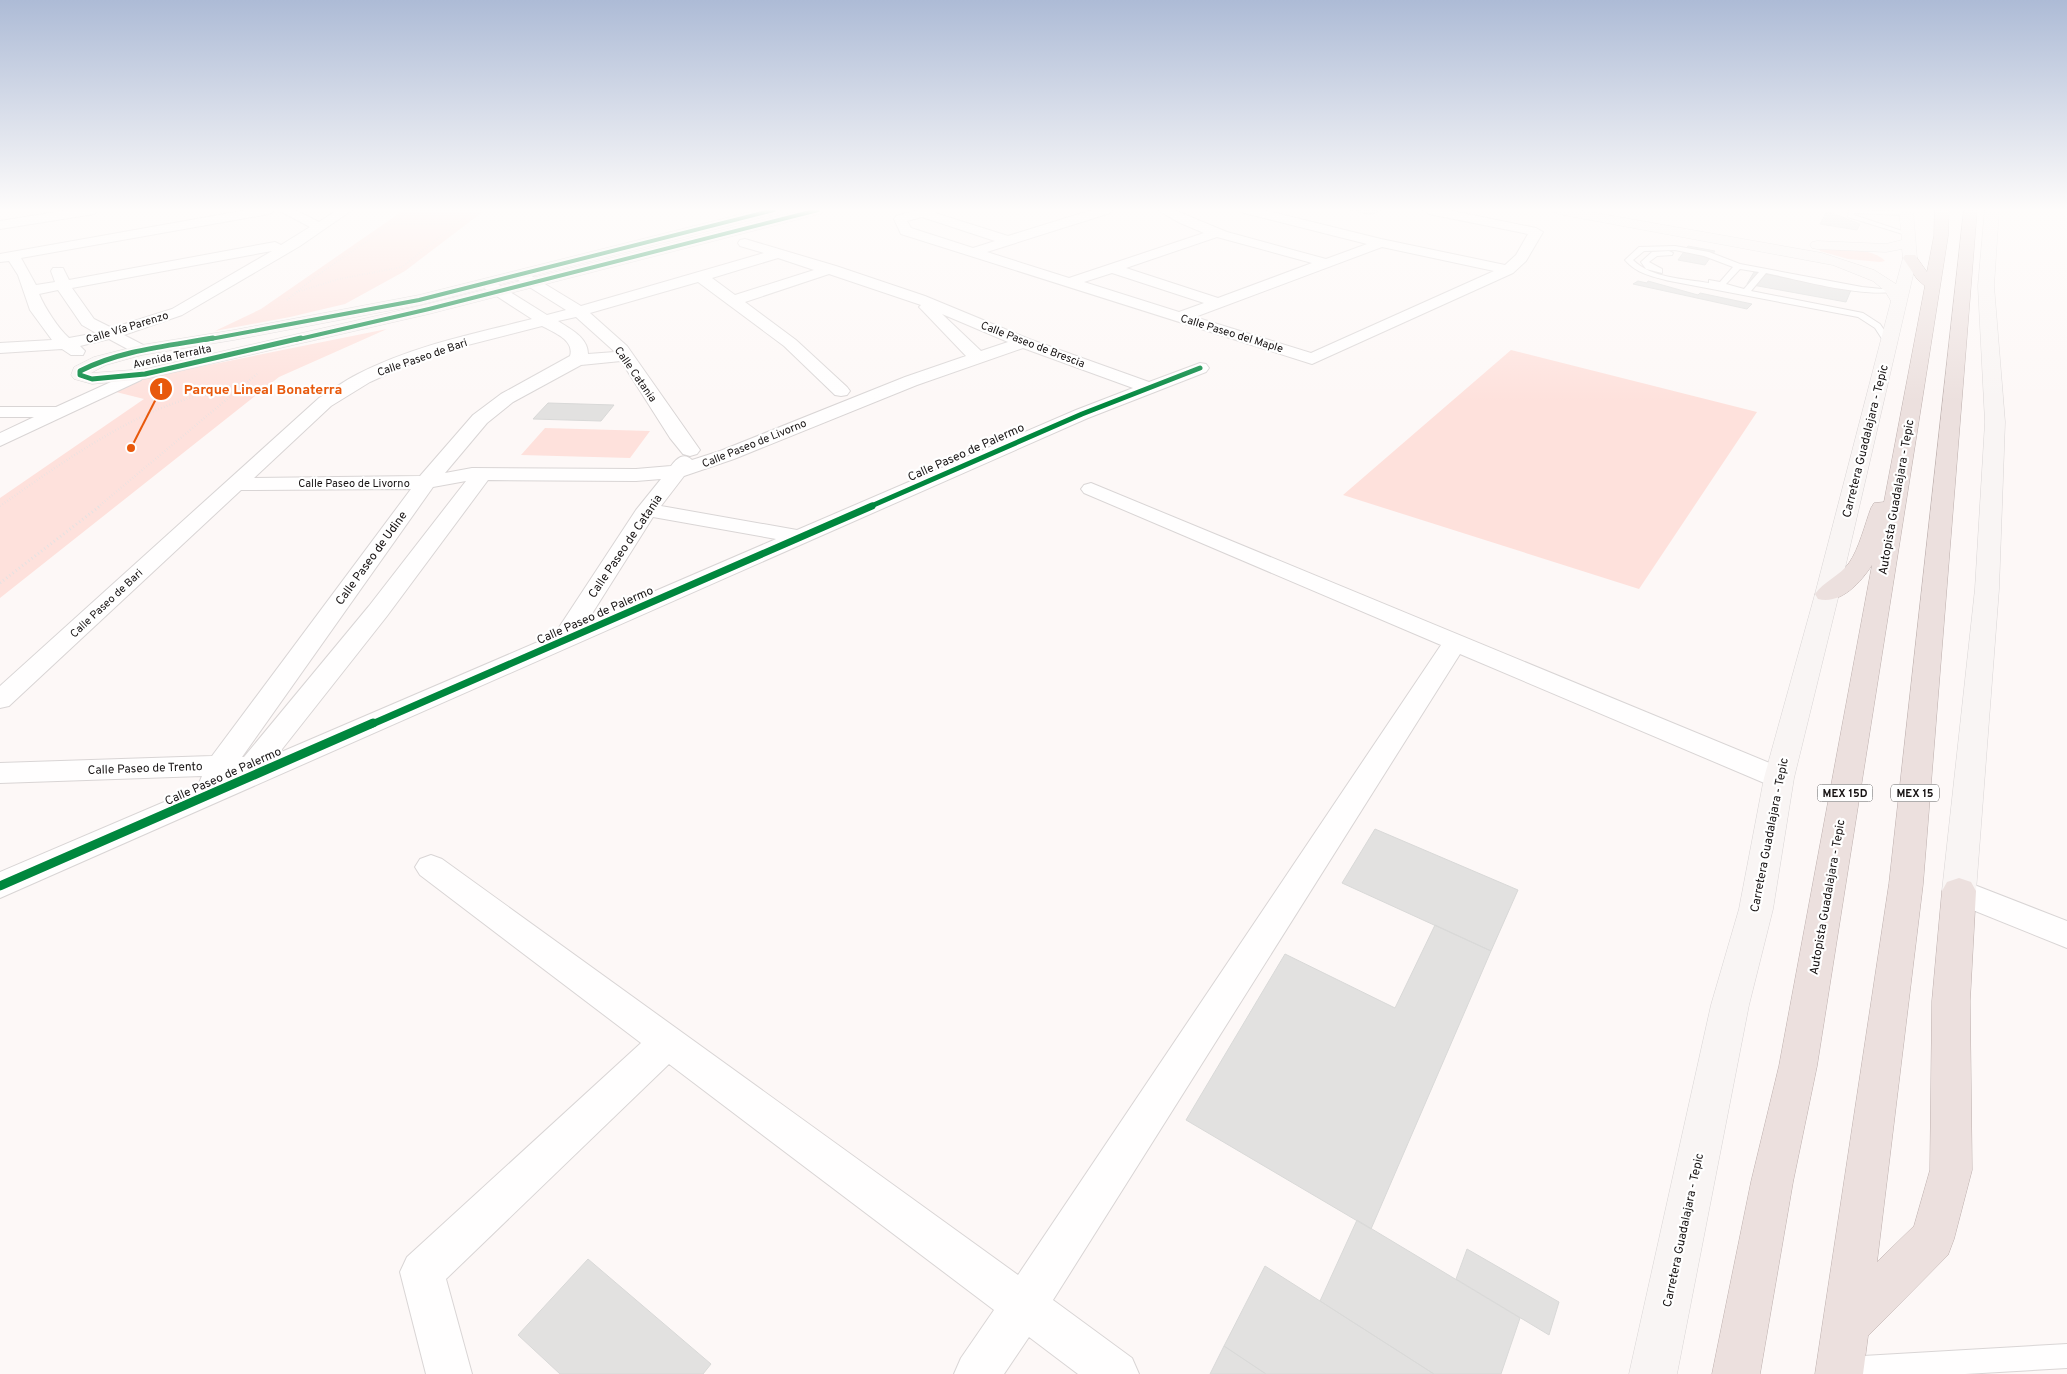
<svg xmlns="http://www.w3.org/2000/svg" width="2067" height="1374" font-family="Overpass,sans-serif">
	<rect width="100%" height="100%" fill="#fdf8f7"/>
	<path fill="#fee1dc" d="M404,210h81l-80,61 -60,33 -55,13 -75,14 46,-22z
		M1829,248c16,2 44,0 56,13l-5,1 -32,-3 -28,-8 -1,-2z
		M387,329l-108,48 -279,221v-100l144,-99 -28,-7 28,-14z
		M1511,350l246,62 -118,177 -296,-94z
		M545,428l105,3 -20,27 -109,-3z"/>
	<path fill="#e2e1e0" stroke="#d9d9d8" d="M1350,210h31l-10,5z
		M1827,211l33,13 -3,6 -37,-6z
		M1688,246l27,5 -10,14 -27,-5z
		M1754,272l97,18 -5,12 -99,-18z
		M1638,281l9,2 1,-2 50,14 2,-2 52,11 -5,5 -114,-25z
		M548,403l66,2 -13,16 -68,-2z
		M1375,829l143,61 -27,61 -149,-68z
		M1435,925l56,26 -120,278 -185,-109 99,-166 110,54z
		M1357,1220l163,98 -19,56h-67l-114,-73z
		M1467,1249l92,53 -10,33 -93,-56z
		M588,1259l123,105 -8,10h-143l-42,-39z
		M1265,1266l55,35 114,73h-168l-42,-28z
		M1224,1346l42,28h-56z"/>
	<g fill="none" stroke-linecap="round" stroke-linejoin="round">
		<defs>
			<path id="lane" d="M1849,210l58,2v2l-2,1 -51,-2v2l57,19 -5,1 -58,-18z
				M1675,246l34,6 31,12 122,23 20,2 23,-4v4c-31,12 -105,-9 -139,-16l-15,18 112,22 17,11 13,19 -7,2 -11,-17 -17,-11 -188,-36c-16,-4 -33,-7 -45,-21l14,-13zM1675,250l29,6 29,11 -13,15 -11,-2v3c-24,-4 -58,-5 -76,-23l11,-9zM1740,269l19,3 -15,17 -18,-5z
				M1669,251l4,2 -1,2 -15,1 -8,6 13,7v4l-16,-4 -5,-7 11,-10z
				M2067,1344v24l-102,6h-129l-2,-5 3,-9 9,-3z"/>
			<path id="street" d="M69,210h31l-6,4 -94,15v-8z
				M247,210h28l-6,4 -248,44 15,27 19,-3 -4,-11 2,-3h10l6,12 206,-38 6,3 29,-18 -32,-17h17l24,12 18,-12h15l-52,36 -118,69 -58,20 23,12 2,3 -2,3h-12l-26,-14 -29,7 5,5 -2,4h-12l-9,-6 -62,4v-10l52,-3 -22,-30 -12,-35 -9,-14 -9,1v-8zM272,251l-100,58 -60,19 -18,-9 -22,-31zM58,290l24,35 14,8 -27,5c-11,-10 -24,-30 -30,-44z
				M918,210h21l-4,3 73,23 84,-26h20l-2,3 -123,39 82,26 135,-45 -26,-11 -20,-12h16l53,22 99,27 41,-15 -123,-31 -2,-3h22l117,29 124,26 11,-10 12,-21 -99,-20 -6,-4h25l88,18 7,4 -17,29 -13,12 -201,91 -411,-130 -7,-15 2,-3zM922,217l73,24 -22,7 -62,-20 -4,-7zM1217,237l95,26 -94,35 -92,-30zM1382,247l112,24 -183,82 -116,-36zM1112,273l92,30 -25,9 -95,-30z
				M745,239l91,27 89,30 104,43 120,43 51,-19 6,1 3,4 -3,4 -118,46 -1088,480v-26l197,-84 5,-12 -202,7v-20l212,-7 199,-267 -170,1 -232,216 -9,2v-22l319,-288c13,-8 25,-17 39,-24 54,-28 115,-40 174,-55l-51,-33 -2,-3 2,-3h10l56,35 19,-5 -51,-32 -2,-3 2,-3h10l56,34 183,-53 -24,-7 -2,-3 2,-3zM778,258l36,12 -79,25 -23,-17zM829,274l92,31 -2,2 3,3 44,46 -61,21 -185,74 -28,9c-8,-8 -15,-2 -21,6l-35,3 -164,-1 -27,5 42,-50 26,-21 68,-37 40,-4 49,77 13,16 7,2 7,-2 3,-4 -73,-104 -37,-33 108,-31 86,64 51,49 6,1 6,-1 3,-4 -3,-4 -51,-47 -51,-38zM942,314l66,28 -27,9zM576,317l39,35 -27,2c0,-17 -18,-25 -30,-33zM542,326c11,6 33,14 28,30l-69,38 -28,21 -53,61 -166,2 77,-72 39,-24 33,-15 49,-18zM1023,348l110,40 -57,22 -279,120 -136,-24 23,-30 50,-17 183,-74zM661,479l-25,31 -82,125 -275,118 108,-137 101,-136 148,1zM466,481l-97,125 -125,151h-2l191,-270zM653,517l123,22 -188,81z
				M135,371l6,1 3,4 -3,4 -141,66v-13l34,-16h-34v-10h56z
				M1091,483l698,288 4,7 -4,7 -10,3 -10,-3 -309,-131 -407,646 79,58 7,16h-61l-49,-37 -25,37h-50l7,-16 33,-48 -325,-246 -223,215 26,95h-46l-26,-102 7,-15 234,-214 -221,-168 -5,-8 5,-8 11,-4 11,4 576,416 423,-630 -357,-152 -3,-4 3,-4z
				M1959,879l108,42v27l-119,-48 -5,-9 5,-9z"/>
			<path id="secondary" d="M758,210h22l-1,3 -360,92 -185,35 -92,15 -36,10 -15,8 54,-4 283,-65 374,-94h22l-1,3 -394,101 -284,65 -53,5 -18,-5 -3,-4 3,-8 20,-10 47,-12 93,-15 185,-35z
				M1552,210h27l243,43 52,17 22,14 7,-26 -1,-9 -16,3 -69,-3 -5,-1 -2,-3 2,-3 5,-1 69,3 16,-4 -3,-30h14l4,48 -78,336 -45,184 -21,131 -24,96 -72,369h-48l82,-369 28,-96 25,-131 51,-184 76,-293 -6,-10 -12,-10 -40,-16 -275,-51z
				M1985,210h14l-5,76 11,136 -6,167 -23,302 -5,9 -12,4 -12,-4 -5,-9 33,-302 10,-167 -7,-136z"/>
			<path id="highway" d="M1935,210h14l-1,26 -131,830 -24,116 -33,192h-48l39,-192 28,-116 93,-501c-11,17 -31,40 -54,34l-3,-5c9,-13 25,-18 34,-31 10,-14 16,-39 22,-55l3,-5 10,-1 41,-216 -8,-7 -14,-21 2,-3h10l12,17 7,-36z
				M1964,210h13l-54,674 -46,378 37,-36 16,-56 2,-169 10,-110 5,-9 12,-4 12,4 5,9 -6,110 2,169 -18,69 -6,16 -80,81 -5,38h-48l74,-490z"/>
		</defs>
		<use href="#lane" stroke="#d9d5d5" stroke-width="2"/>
		<use href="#street" stroke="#d9d5d5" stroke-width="2"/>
		<use href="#secondary" stroke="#d9d5d5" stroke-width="1"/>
		<use href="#highway" stroke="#bdafad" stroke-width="1"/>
		<path stroke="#e4e2e2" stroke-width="2" stroke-dasharray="0.5 2" stroke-linecap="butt" d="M394,224h61
			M297,292l42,-13 63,-12 72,-57
			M287,300l29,-24 96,-66"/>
		<path stroke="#e4e2e2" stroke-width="2.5" stroke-dasharray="0.5 2.5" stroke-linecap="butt" d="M0,506c43,-30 86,-61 133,-85 34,-18 72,-28 109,-38
			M98,507l159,-133"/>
		<path stroke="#e4e2e2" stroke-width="3" stroke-dasharray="1 3" stroke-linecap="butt" d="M0,583l100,-77"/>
		<use href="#lane" fill="#fffefe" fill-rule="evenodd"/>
		<use href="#street" fill="#fffefe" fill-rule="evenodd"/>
		<use href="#secondary" fill="#f9f5f4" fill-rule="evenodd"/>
		<use href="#highway" fill="#ece0de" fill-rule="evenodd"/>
		<defs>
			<path id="cycleway-far3" d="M205,340l214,-40 355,-90
				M295,340l134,-31 389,-99"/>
			<path id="cycleway-far2" d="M213,338c-45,8 -92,12 -133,33v4l12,4 53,-5 156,-36
				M869,507l213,-93 118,-46"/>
			<path id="cycleway-far1" d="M370,725l502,-219"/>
			<path id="cycleway" d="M0,886l373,-163"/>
		</defs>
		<use href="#cycleway-far3" stroke="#fff" stroke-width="5.5"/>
		<use href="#cycleway-far2" stroke="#fff" stroke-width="8"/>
		<use href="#cycleway-far1" stroke="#fff" stroke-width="10"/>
		<use href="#cycleway" stroke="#fff" stroke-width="12"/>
		<use href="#cycleway-far3" stroke="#00873e" stroke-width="4"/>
		<use href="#cycleway-far2" stroke="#00873e" stroke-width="5"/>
		<use href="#cycleway-far1" stroke="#00873e" stroke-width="7"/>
		<use href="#cycleway" stroke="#00873e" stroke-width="9"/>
	</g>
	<linearGradient id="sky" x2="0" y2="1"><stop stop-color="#adbbd6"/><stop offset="0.52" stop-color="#fefcfb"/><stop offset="1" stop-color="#fefcfb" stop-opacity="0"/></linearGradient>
	<rect width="2067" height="403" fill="url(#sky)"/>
	<g text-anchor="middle" stroke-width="4.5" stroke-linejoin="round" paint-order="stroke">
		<g font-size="11" fill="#171313" stroke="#fff">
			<text transform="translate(127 327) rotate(-17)" y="4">Calle Vía Parenzo</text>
			<text transform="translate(1232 333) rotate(17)" y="4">Calle Paseo del Maple</text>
			<text transform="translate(1033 344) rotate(21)" y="4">Calle Paseo de Brescia</text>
			<text transform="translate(172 356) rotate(-12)" y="4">Avenida Terralta</text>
			<text transform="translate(422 357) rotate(-19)" y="4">Calle Paseo de Bari</text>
			<text transform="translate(636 374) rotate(55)" y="4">Calle Catania</text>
			<text transform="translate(754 443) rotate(-22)" y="4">Calle Paseo de Livorno</text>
			<text x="354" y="487">Calle Paseo de Livorno</text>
			<text transform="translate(106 603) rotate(-43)" y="4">Calle Paseo de Bari</text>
		</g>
		<g fill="#fff" stroke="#5d5a5a" stroke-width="1">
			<rect x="1817.5" y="784.5" width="55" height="17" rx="4"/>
			<rect x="1891" y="784.5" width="48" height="17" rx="4"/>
		</g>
		<g font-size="11" font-weight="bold" fill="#171313">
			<text x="1845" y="797">MEX 15D</text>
			<text x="1915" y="797">MEX 15</text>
		</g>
		<g font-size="12" fill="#171313" stroke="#fff">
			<text transform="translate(1865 441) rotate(-76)" y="4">Carretera Guadalajara - Tepic</text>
			<text transform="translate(966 452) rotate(-24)" y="4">Calle Paseo de Palermo</text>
			<text transform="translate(1896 497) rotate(-80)" y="4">Autopista Guadalajara - Tepic</text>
			<text transform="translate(625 546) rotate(-56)" y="4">Calle Paseo de Catania</text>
			<text transform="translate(371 558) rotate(-54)" y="4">Calle Paseo de Udine</text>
			<text transform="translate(595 615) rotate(-24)" y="4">Calle Paseo de Palermo</text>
			<text transform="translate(145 768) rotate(-2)" y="4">Calle Paseo de Trento</text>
			<text transform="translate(223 776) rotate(-24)" y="4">Calle Paseo de Palermo</text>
			<text transform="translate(1769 835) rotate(-79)" y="4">Carretera Guadalajara - Tepic</text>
			<text transform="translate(1827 897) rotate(-80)" y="4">Autopista Guadalajara - Tepic</text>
			<text transform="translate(1683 1230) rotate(-78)" y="4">Carretera Guadalajara - Tepic</text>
		</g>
	</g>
	<path fill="none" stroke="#e8590c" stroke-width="2" d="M131 448L161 389"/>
	<g fill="#e8590c" stroke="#fff" stroke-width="2">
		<circle cx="131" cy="448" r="5"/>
		<circle cx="161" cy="389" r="12"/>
	</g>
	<g font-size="15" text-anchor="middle" font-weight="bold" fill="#fff">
		<text x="161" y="394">1</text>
	</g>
	<g font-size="14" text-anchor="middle" font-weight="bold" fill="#e8590c" stroke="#fff" stroke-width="4.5" stroke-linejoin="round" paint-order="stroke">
		<text x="263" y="394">Parque Lineal Bonaterra</text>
	</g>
</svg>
